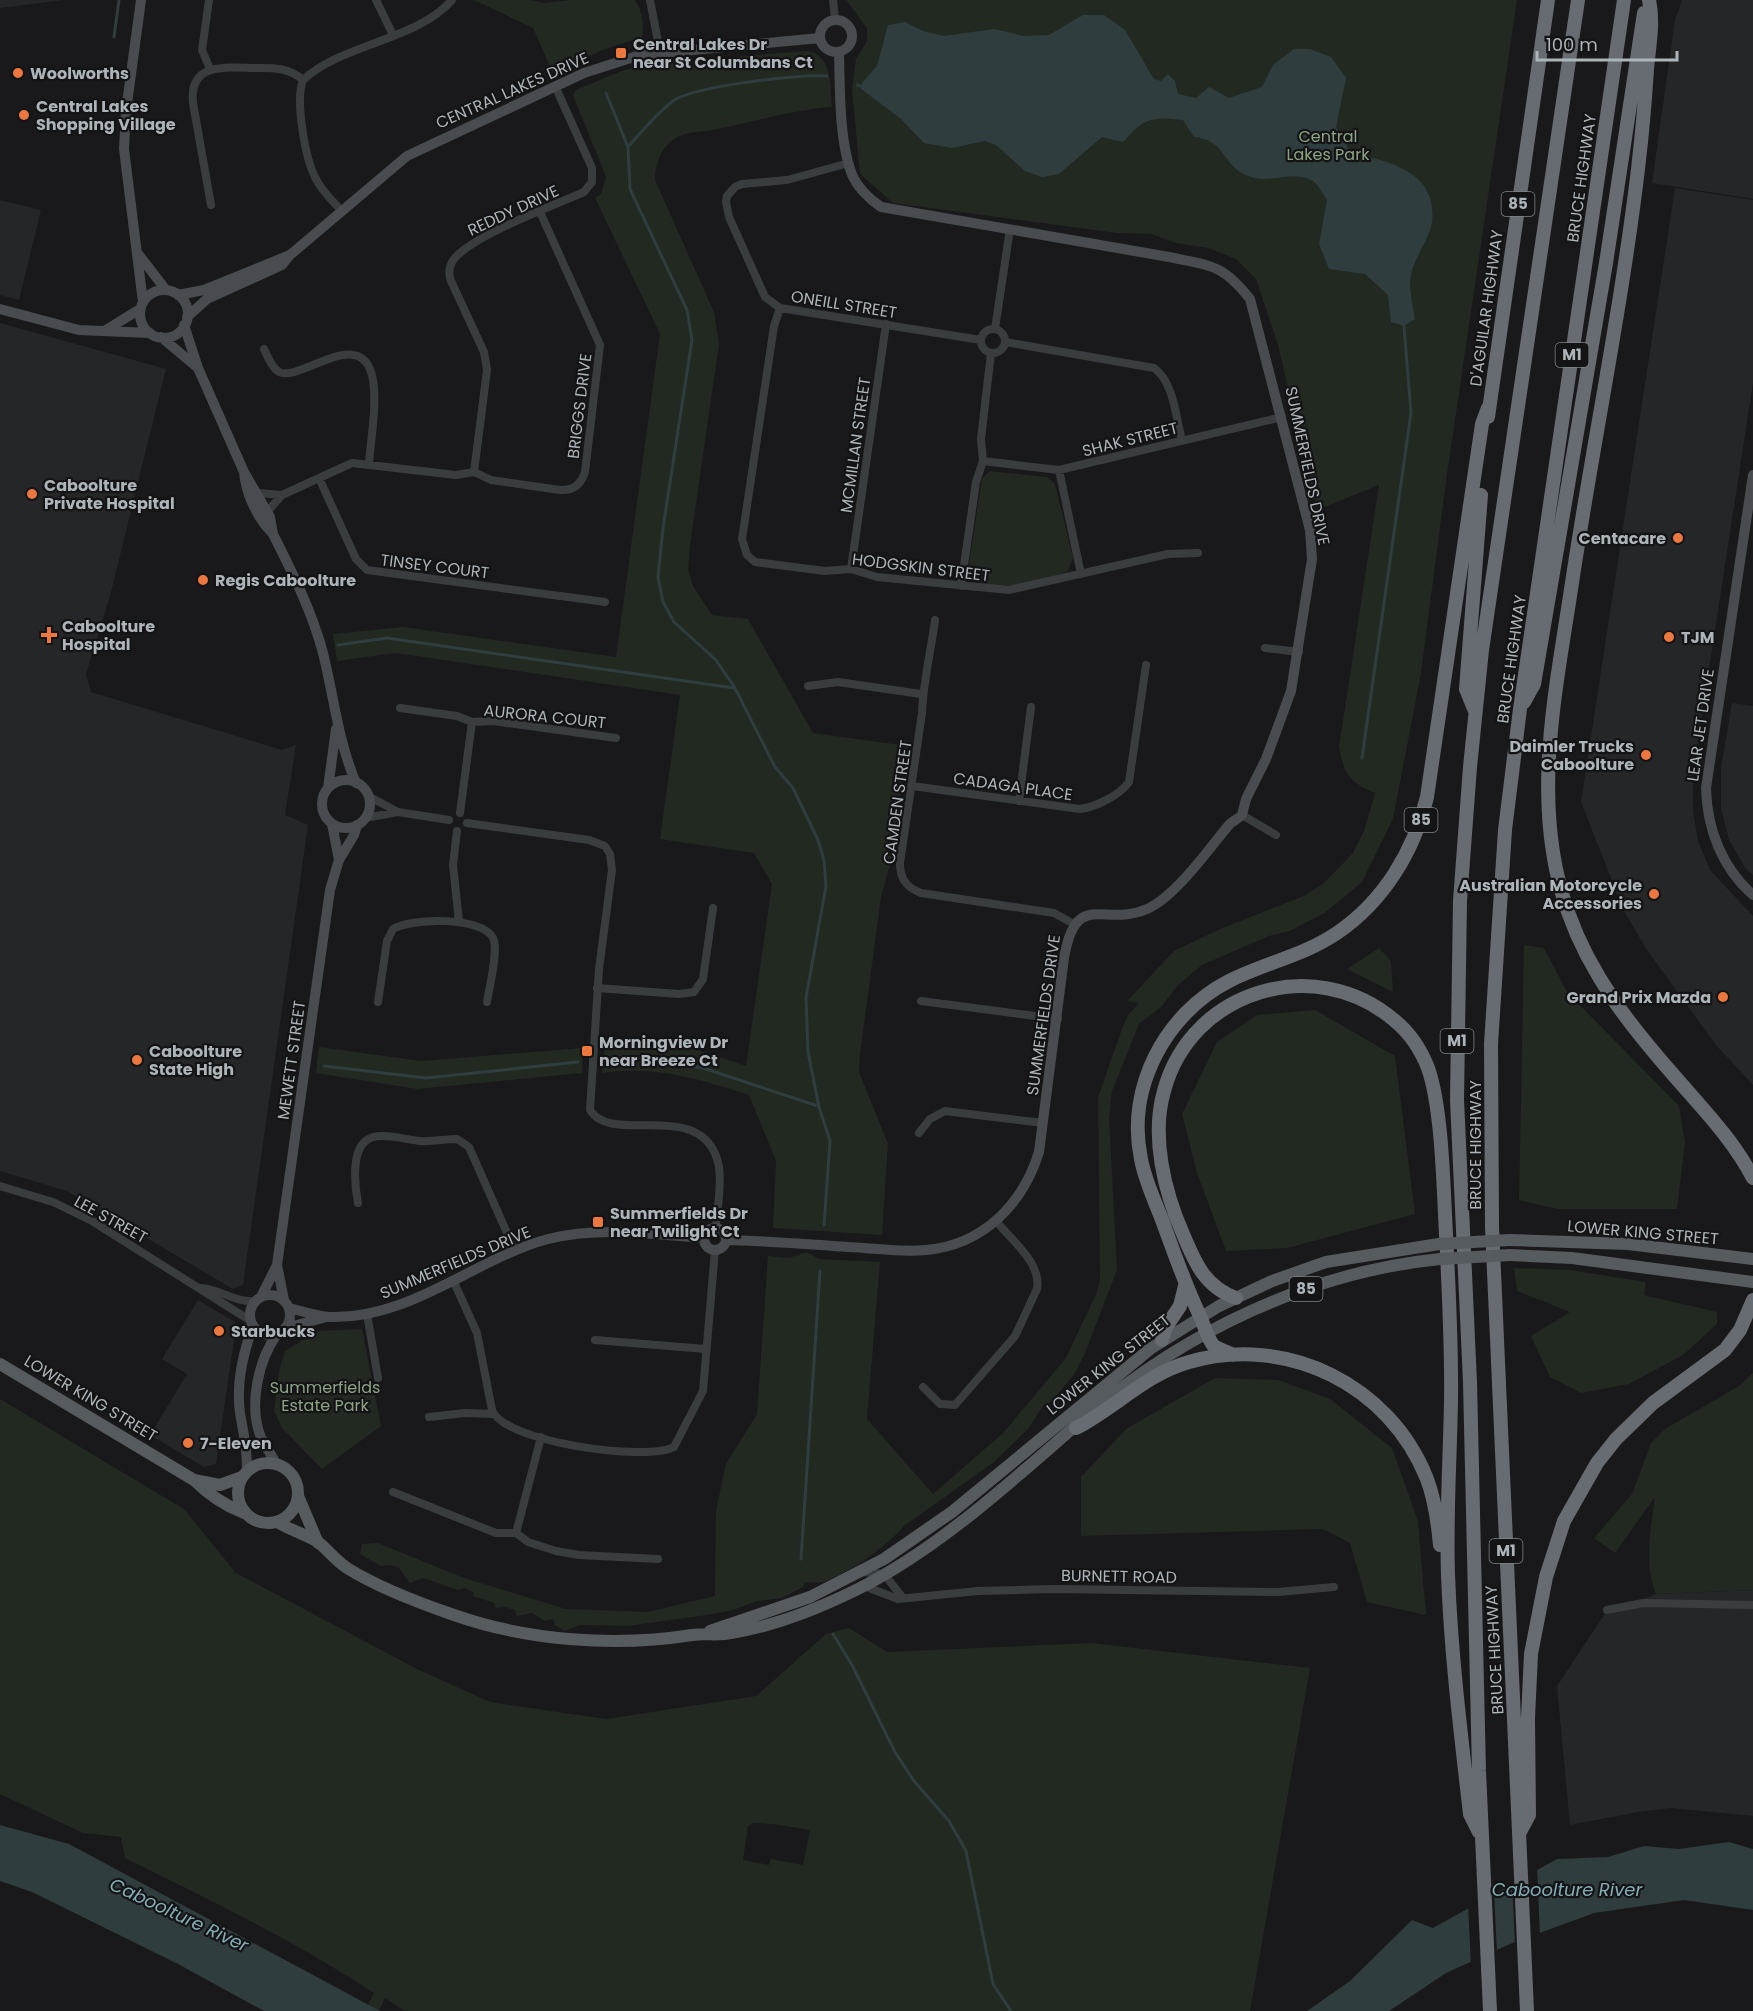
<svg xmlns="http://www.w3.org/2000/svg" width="1753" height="2011" font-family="Poppins,sans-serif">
	<rect width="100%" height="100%" fill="#19191b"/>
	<path fill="#252628" d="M0,0h64l-64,8z
		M1682,0h71v199l-101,-16 23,-163z
		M1675,188l78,12v183l-60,390v38l5,30 12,29 43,46v169l-37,-40 -69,-95 -23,-39 -43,-109z
		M0,200l41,10 -22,90 -19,-5z
		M0,323l166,46 -56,227 -24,78 5,18 191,58 14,-5 -11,70 23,10 -65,460 -10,4 -166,-98 -67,-20z
		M1732,703l21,3v169l-7,-6 -17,-29 -8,-32v-40z
		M198,1300l37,22 1,4 -20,138 -12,3 -54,-32 37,-61 -25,-15z
		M1753,1590v226l-82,-8 -33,4 -68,13 -13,-139 47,-71 52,-21z"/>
	<path fill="#222921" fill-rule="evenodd" d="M474,0h57l12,3 28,-3h64c8,13 9,23 7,37l-42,14 -47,22 -20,-45z
		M846,0h671l-70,474 -26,199 -28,146 -31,63 -19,16 -19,15 -34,18 -21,5 -67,29 -24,20 -17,22 -22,17 -27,67 -3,27 8,152 -32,83 -10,20 -21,26 -11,7 -15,23 -34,33 -90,64c-20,23 -50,43 -78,55 -9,3 -13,0 -22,2l-1,4 -21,11 -25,3 -24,9 -26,5 -80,11 -47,-1 -15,6 -10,-6 -2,-6 -8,2 -13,-8 -15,3 -2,-6 -10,-3 -9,1 -2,-5 -21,-7v-4l-9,-4 -6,2 -35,-12 -13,5 -11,-15 -8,-3 -10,1 -21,-12 2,-10 16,-1 86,35 102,31 82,3 67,-16 1,-86 10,-46 31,-50 11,-158 21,2 18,-6 12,7 61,3 -13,157 66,75 70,-61 63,-75 31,-66 3,-14 -2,-181 24,-68 6,-14 11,-12 -12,-2 47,-50 46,-22 86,-34 18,-12 29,-30 11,-22 11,-38c-26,-11 -31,-19 -36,-46l40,-262 -62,25 -39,-165 -22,-66 -20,-20 -28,-11 -32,-5 -25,-9 -34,-1 -224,-30 -33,-29 -8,-85 4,-30 11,-18v-13z
		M806,51c27,4 24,34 26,56 -41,3 -79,15 -119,23 -14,2 -28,1 -40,10 -13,9 -18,25 -18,40l59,132 5,32 -29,201 -2,24 5,17 19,29 36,4 65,114 95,13 -17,115 -10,36 -21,157 -1,18 29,72 -6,91 -109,-7 3,-67 -27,-66c-50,-16 -94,-30 -147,-22l3,-28 84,2 57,19 26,-182 -18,-31 -94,-14 20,-144 -284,-42 -59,8 -4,-27 70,-7 213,30 44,-323 -65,-136 6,-4 5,-17 -33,-82 3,-5 48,-20 33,-7z
		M990,471l57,6 8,7 18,74 -5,13c-23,9 -86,28 -100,0l14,-93z
		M1524,945l20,3 23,44 112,114 6,37 -8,66h-119l-39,-9z
		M1379,948l12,13 2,31 -46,-23z
		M1315,1010l80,46 20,158 -128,34 -61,3 -29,-78 -15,-59 35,-72 40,-27z
		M319,1047l102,14 162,-13 -1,25 -165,16 -101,-16z
		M1514,1268l56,2 76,12 -2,13 73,17v12l-34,31 -54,29 -48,9 -31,-16 -19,-41 39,-24 -53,-21z
		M362,1329l19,97 -59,43 -40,-41 -8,-17 5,-40 6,-20 33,-20z
		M1753,1373v217l-97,4c-13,-31 -5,-65 -1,-97l-40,56 -21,-15 38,-44 19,-51 14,-14 74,-43z
		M1215,1378l63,2 52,19 62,49 26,73 8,94 -59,-13 -17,-59 -27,-14 -242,7v-59l45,-48z
		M0,1399l184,110 52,64 181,96 73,33 116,17 150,-23 70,-62 23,-6 38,24 204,-9 219,25 -60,343h-845l-20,-13 -6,13 -11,-6 6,-12c-79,-52 -164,-93 -249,-135l-4,-21 -38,-4 -83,-39zM753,1823l20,1 37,6 -7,35 -32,-6 -2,6 -26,-5 5,-34z"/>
	<path fill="#2f3d3f" d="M1083,15h21l21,15 29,49 7,2 7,-7 7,7 3,13 18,4 13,-11 20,11 33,-11 11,-22 21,-16h16l21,8 15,21 -10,49 15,26c37,8 87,18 81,69 -3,20 -21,38 -22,60 0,12 3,25 5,37l-11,7 -13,-4 -3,-27 -23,-21 -36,-5 -10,-25 8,-44c-4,-5 -9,-16 -14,-19 -20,-12 -44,4 -65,-5 -26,-10 -22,-36 -54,-39l-11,-17c-31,-4 -39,-2 -60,22l-21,-5 -43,37 -17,3 -17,-6 -29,-26 -11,-4 -33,7 -28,-5 -24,-25 -39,-29 1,-6 15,-17 11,-41 17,-3 18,9 21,5 50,-7 30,7 25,-1z
		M0,1825l69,19 311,167h-116l-86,-47 -146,-72 -32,-11z
		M1729,1842l24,7v61l-69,-10 -90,13 -84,31 -64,29 -57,38h-82l43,-30 62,-61 21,8 124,-69 51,-2 36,-11 35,3z"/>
	<path fill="#19191b" d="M1537,1866l3,70 -25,9 -3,-65z
		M1494,1891l3,62 -26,12 -3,-60z"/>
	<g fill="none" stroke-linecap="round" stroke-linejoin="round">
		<path stroke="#2f3d3f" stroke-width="3" d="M114,37l5,-37
			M857,85l4,1
			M606,93l22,54
			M338,645l49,-7 347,50
			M1362,758l49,-345 -7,-87
			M608,1059l20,-3 75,12 115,38
			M324,1066l102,12 152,-16
			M824,1225l6,-84 -11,-34 -11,-55 -2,-54 20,-112 -2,-26 -6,-20 -25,-52 -18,-21 -40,-79 -19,-28 -42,-38 -11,-20 -5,-25 5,-49 29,-188 -5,-30 -57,-121 -2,-42c14,-16 28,-33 45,-46 21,-15 127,-27 154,-25
			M801,1559l19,-288
			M833,1634l19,31 43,87 19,29 35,40 17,30 27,133 18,27"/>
		<path stroke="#3a3d40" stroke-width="8" d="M209,0l-7,50 8,19
			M376,0l17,35
			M650,0l10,52
			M833,0l2,19
			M849,163l-62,17 -45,4 -7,3 -8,9 -1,6 3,15 36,80 15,11 201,32
			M211,205l-18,-102c-4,-39 29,-36 57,-35 20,0 37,-2 53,12
			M342,211c-9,-9 -20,-20 -26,-32 -11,-20 -21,-79 -13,-99 40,-37 113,-39 149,-80
			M780,308l-6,18 -32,213 5,16 8,7 70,9 26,-2 26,8 132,13 159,-36 30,-1
			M981 341a12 12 0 1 1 24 0a12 12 0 1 1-24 0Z
			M995,329l15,-100
			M1005,342l149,26c20,14 22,50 28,73
			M264,349c4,8 7,18 15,23 21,11 84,-50 94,8 4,26 -2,57 -4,84
			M983,461l76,9 223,-53
			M1059,470l22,104
			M474,472l13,-102 -3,-18 -33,-71c-3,-8 -2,-15 3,-22 20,-24 98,-53 130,-67l8,-10v-14l-37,-82
			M319,478l37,81 11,11 238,32
			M258,493l24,2
			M267,512l15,-17 70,-32 104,12 18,-3 17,8 69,10c13,1 21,-5 25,-18l15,-127 -60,-133
			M851,569l35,-245
			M961,586l15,-104 7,-21 -2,-22 10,-86
			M935,620c-4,31 -12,62 -13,93l-22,150c0,16 6,24 21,30l133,20 20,11
			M1265,648l34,4
			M808,686l30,-4 83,12
			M400,708l57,8 15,6 21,-1 123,17
			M912,786l168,23c16,-2 40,-14 49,-27l17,-117
			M368,796l30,16 51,8
			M1019,801l12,-94
			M460,813l12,-91
			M1242,815l34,20
			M365,818l33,-6
			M467,823l122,17 16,6 5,8 2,16 -13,99 -9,141c22,37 116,-15 129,57 3,19 -2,41 -3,60
			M457,831l-4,34 6,57
			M597,988l82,6 15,-2 9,-13 10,-71
			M921,1001l137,18
			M378,1002l9,-61 6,-12c17,-11 89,-13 100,9 6,12 -4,50 -6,64
			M919,1133l11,-14 15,-8 98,12
			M0,1186l53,16 39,19 159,100
			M358,1203c-3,-15 -4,-27 -2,-42 6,-37 36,-23 64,-20 12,1 25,-2 37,-2l12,8 46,104
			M453,1280l24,53 15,77c11,32 154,52 182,37l29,-56 12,-141
			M202,1288c20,2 33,15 54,13
			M367,1314l11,64
			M595,1340l111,9
			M923,1387l17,17 15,1 60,-69 22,-47c5,-26 -26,-49 -41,-68
			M429,1417l36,-4 28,1
			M393,1492l103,41h20l12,9 28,9 23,4 79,4
			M516,1533l25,-96
			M863,1572l21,2 19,24
			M864,1586l34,13 80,-8 76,-2 224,3 56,-5
			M1607,1610l36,-7 110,2"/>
		<path stroke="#484c50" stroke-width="10" d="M141,0l-15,111 -2,38 19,153
			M820 36a16 16 0 1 1 32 0a16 16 0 1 1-32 0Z
			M139,255l27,35
			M140 314a24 24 0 1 1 48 0a24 24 0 1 1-48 0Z
			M178,295l26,-5 86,-35
			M0,309l79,21 71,3
			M187,317l20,-18 75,-34 8,-10 117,-99 177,-83 56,-18 180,-17
			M184,325l14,43 46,104 26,45 3,17
			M106,330l34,-21
			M161,337l37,31
			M244,472c2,22 13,46 29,62 19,38 39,77 50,119 11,44 15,88 33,130
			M1753,475l-47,313c1,41 16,80 47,107
			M322 804a24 24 0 1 1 48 0a24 24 0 1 1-48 0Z
			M328,788l8,-59
			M332,824l7,36
			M704 1239a11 11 0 1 1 22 0a11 11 0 1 1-22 0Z
			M726,1240c41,1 82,4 123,7 25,1 52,6 77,3 57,-5 97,-46 113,-98l25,-194c12,-70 40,-30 83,-49 28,-12 61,-59 81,-83 4,-5 10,-7 14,-11l4,-16 20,-40 25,-68 21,-132 -2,-29 -60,-231c-28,-35 -38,-33 -81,-42l-288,-50c-12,-8 -25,-21 -30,-35 -12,-34 -11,-84 -12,-120
			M277,1265l7,35
			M250 1315a20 20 0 1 1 40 0a20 20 0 1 1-40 0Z
			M261,1297l16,-32 53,-375 9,-30 15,-25 3,-10
			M289,1308c13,3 27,8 40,9 81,3 145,-58 219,-78 50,-13 105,-5 156,-1
			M286,1328l37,-10
			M276,1464c-4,-10 -12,-18 -16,-29 -11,-31 -2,-74 17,-101
			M247,1472c0,-26 -3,-35 -7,-59 -4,-29 3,-60 13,-87"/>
		<path stroke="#565b5f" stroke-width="12" d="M1509,1240l119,4 125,15
			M1510,1255l62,3 181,24
			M0,1364l194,116c14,14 32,26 50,33
			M238 1493a30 30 0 1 1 60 0a30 30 0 1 1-60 0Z
			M194,1480l26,5 22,-8
			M298,1496l20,47
			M277,1522c13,8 28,12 41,20 10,8 18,19 29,26 32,20 72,35 107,47 74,26 162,32 238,20 13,-2 27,1 39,-2 45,-7 89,-25 129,-45 83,-42 158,-113 228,-173 98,-84 223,-143 352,-156
			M710,1631l100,-34 74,-38 68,-47 198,-163 69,-43 53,-25 54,-19 113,-18"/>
		<path stroke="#666c71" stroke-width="14" d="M1649,0c5,22 0,46 -2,69 -2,33 -5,66 -9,100 -17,143 -47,284 -68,427 -16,104 -39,213 -2,316 23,65 64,116 109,167 28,32 56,61 76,99
			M1488,417l60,-417
			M1524,702l10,-18 72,-421 38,-250
			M1475,711l-9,-22 15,-194
			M1236,1298c-31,-11 -41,-35 -53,-64 -19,-43 -32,-98 -19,-143 27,-101 151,-138 230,-71 15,12 27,30 34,48 13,37 15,106 17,146 3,63 7,125 6,187 -1,58 -5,116 -3,174 3,80 13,160 22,239l9,18
			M1162,1340l4,-13 14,-21 5,-20
			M1233,1355c-6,-4 -15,-5 -20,-10 -6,-8 -9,-20 -13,-29 -14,-29 -24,-58 -35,-88 -8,-23 -20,-46 -24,-69 -15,-71 24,-145 88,-178 35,-18 74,-25 108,-48 47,-32 77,-82 90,-136l55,-373 6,-16
			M1076,1428c39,-20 70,-54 113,-66 98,-28 201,23 238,117 8,21 11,44 13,66
			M1520,1832l9,-17 -1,-97 3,-64 15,-77 18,-56 33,-58 19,-24 37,-36 72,-53 15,-20 13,-30
			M1490,2011l-11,-240 -9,-389 -13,-282 3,-199 10,-134 12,-117 96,-650
			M1527,2011l-35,-784 -1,-183 14,-214 15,-121 104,-709"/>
		<path stroke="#565b5f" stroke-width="12" d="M1439,1244l70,-4
			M1440,1259l70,-4"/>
	</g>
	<g fill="#ec783f" stroke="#141416" stroke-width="2">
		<rect x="615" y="47" width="12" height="12" rx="3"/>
		<circle cx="18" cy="73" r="6"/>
		<circle cx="24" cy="115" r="6"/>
		<circle cx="32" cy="494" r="6"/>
		<circle cx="1678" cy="538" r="6"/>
		<circle cx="203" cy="580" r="6"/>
		<path d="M46 626h6v6h6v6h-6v6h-6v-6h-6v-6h6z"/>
		<circle cx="1669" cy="637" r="6"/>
		<circle cx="1646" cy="755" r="6"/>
		<circle cx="1654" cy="894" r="6"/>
		<circle cx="1723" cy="997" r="6"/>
		<rect x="581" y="1045" width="12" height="12" rx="3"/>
		<circle cx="137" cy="1060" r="6"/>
		<rect x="592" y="1216" width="12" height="12" rx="3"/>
		<circle cx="219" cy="1331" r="6"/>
		<circle cx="188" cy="1443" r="6"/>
	</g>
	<g text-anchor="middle" stroke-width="4.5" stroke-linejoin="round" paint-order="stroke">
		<g fill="#141416" stroke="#7e8589" stroke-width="1.5">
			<rect x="1501.5" y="192" width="33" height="24" rx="4.5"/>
			<rect x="1555.5" y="343" width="33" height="24" rx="4.5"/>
			<rect x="1404.5" y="808" width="33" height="24" rx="4.5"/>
			<rect x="1440.5" y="1029" width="33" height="24" rx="4.5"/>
			<rect x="1289.5" y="1277" width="33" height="24" rx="4.5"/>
			<rect x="1489.5" y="1539" width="33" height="24" rx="4.5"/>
		</g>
		<g font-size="15" font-weight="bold" fill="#acb5ba">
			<text x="1518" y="209">85</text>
			<text x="1572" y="360">M1</text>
			<text x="1421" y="825">85</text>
			<text x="1457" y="1046">M1</text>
			<text x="1306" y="1294">85</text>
			<text x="1506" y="1556">M1</text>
		</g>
		<g font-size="16" font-weight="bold" fill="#acb5ba" stroke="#141416" text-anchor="start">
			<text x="633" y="50">Central Lakes Dr<tspan x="633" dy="18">near St Columbans Ct</tspan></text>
			<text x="30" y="79">Woolworths</text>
			<text x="36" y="112">Central Lakes<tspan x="36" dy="18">Shopping Village</tspan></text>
			<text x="44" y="491">Caboolture<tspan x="44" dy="18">Private Hospital</tspan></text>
			<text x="1666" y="544" text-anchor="end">Centacare</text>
			<text x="215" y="586">Regis Caboolture</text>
			<text x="62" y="632">Caboolture<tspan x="62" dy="18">Hospital</tspan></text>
			<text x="1681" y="643">TJM</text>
			<text x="1634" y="752" text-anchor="end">Daimler Trucks<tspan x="1634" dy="18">Caboolture</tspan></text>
			<text x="1642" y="891" text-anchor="end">Australian Motorcycle<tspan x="1642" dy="18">Accessories</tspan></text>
			<text x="1711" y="1003" text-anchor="end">Grand Prix Mazda</text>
			<text x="599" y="1048">Morningview Dr<tspan x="599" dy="18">near Breeze Ct</tspan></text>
			<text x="149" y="1057">Caboolture<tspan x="149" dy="18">State High</tspan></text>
			<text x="610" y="1219">Summerfields Dr<tspan x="610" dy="18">near Twilight Ct</tspan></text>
			<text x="231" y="1337">Starbucks</text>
			<text x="200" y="1449">7-Eleven</text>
		</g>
		<g font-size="16" fill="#acb5ba" stroke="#141416">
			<text transform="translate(512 90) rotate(-24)" y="6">CENTRAL LAKES DRIVE</text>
			<text transform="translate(1581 178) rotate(-82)" y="6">BRUCE HIGHWAY</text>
			<text transform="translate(513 210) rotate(-25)" y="6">REDDY DRIVE</text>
			<text transform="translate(844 304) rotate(9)" y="6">ONEILL STREET</text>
			<text transform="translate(1486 308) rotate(-82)" y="6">D'AGUILAR HIGHWAY</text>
			<text transform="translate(579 406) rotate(-83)" y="6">BRIGGS DRIVE</text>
			<text transform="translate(1130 439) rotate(-14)" y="6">SHAK STREET</text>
			<text transform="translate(855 445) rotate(-82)" y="6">MCMILLAN STREET</text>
			<text transform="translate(1308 466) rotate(78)" y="6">SUMMERFIELDS DRIVE</text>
			<text transform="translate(435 566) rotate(7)" y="6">TINSEY COURT</text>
			<text transform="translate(921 567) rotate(7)" y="6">HODGSKIN STREET</text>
			<text transform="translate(1511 659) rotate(-82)" y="6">BRUCE HIGHWAY</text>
			<text transform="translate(545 716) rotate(6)" y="6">AURORA COURT</text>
			<text transform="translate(1700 725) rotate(-82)" y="6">LEAR JET DRIVE</text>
			<text transform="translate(1013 786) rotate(8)" y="6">CADAGA PLACE</text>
			<text transform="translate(897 802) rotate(-82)" y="6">CAMDEN STREET</text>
			<text transform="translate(1043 1015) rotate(-82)" y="6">SUMMERFIELDS DRIVE</text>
			<text transform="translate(291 1060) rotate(-82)" y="6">MEWETT STREET</text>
			<text transform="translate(1475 1145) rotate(-90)" y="6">BRUCE HIGHWAY</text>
			<text transform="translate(111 1219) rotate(29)" y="6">LEE STREET</text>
			<text transform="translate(1643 1232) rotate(5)" y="6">LOWER KING STREET</text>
			<text transform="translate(455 1262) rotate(-23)" y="6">SUMMERFIELDS DRIVE</text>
			<text transform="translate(1108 1364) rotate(-38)" y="6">LOWER KING STREET</text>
			<text transform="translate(91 1398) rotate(31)" y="6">LOWER KING STREET</text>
			<text transform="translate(1119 1576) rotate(1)" y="6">BURNETT ROAD</text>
			<text transform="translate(1494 1650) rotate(-93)" y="6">BRUCE HIGHWAY</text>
		</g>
		<g font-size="16" fill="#8ca483" stroke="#141416">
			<text x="1328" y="142">Central<tspan x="1328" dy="18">Lakes Park</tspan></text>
			<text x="325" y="1393">Summerfields<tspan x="325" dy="18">Estate Park</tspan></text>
		</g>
		<g font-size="18" font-style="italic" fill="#84adb3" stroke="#141416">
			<text x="1567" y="1896">Caboolture River</text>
			<text transform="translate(179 1915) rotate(25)" y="6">Caboolture River</text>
		</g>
	</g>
	<path d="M1537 51v9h140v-9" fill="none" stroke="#acb5ba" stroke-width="3"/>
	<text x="1546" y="51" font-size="18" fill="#acb5ba" stroke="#141416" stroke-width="4.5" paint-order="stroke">100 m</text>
</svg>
